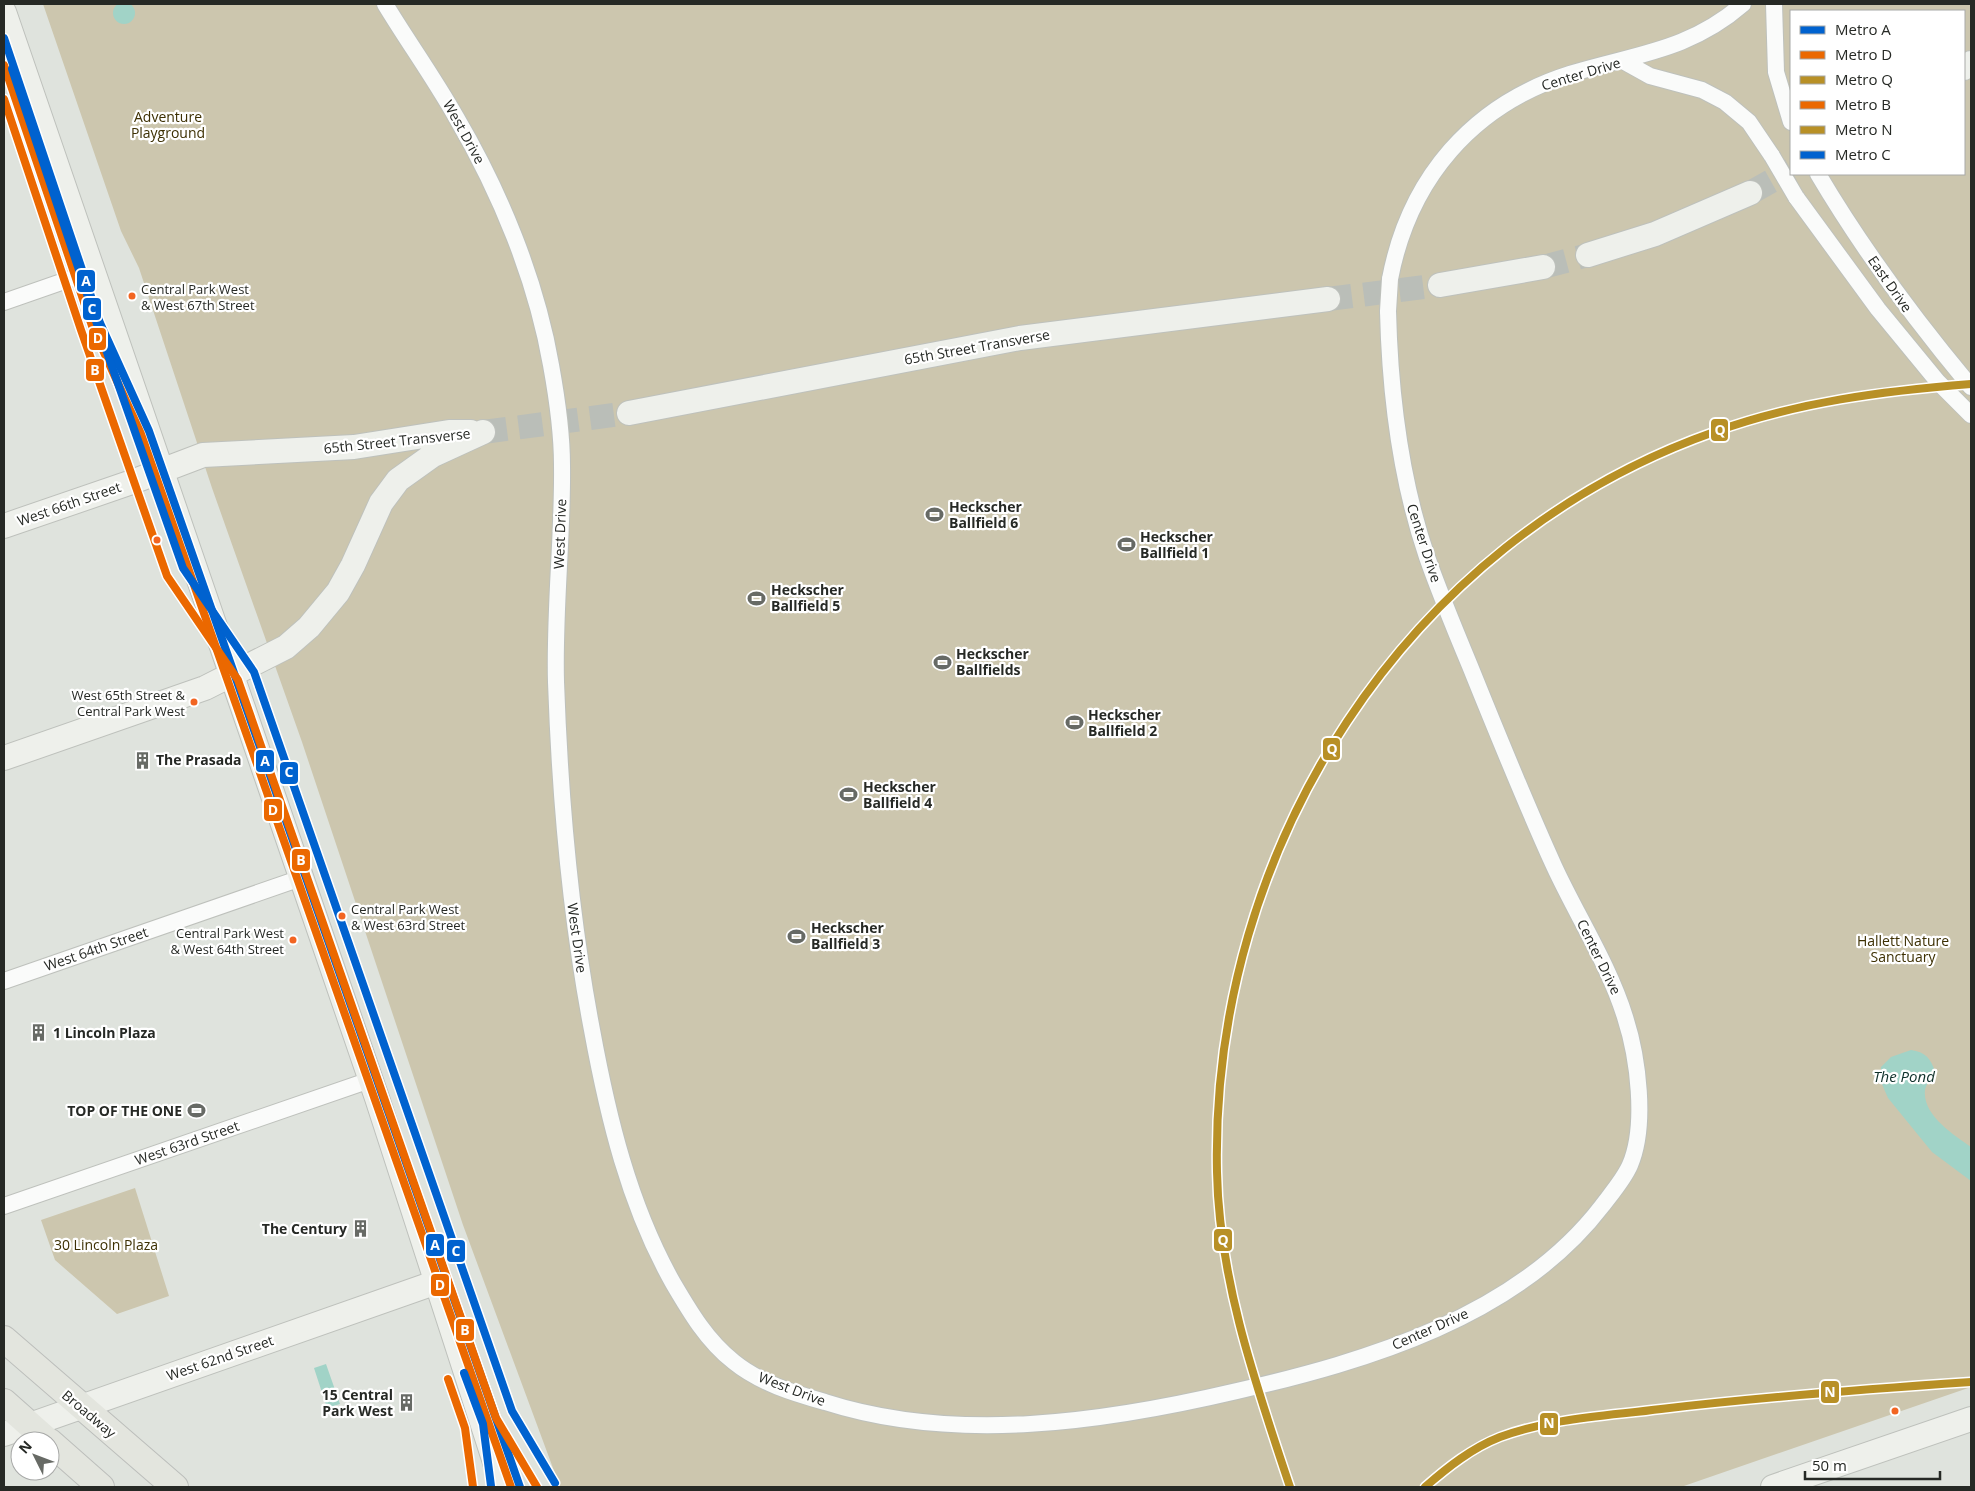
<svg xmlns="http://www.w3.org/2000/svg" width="1975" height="1491" font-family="'Open Sans',sans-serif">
	<rect width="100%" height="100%" fill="#dfe3dd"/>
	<path fill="#ccc6ae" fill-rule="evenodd" d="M43,4h1928v1383l-290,100h-1121l-97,-262 -161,-483 -90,-254 -73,-220 -18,-37zM1791,11h173v163h-173z
		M135,1188l34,108 -52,18 -62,-54 -14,-40z"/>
	<path fill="#a1d3c7" d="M113 13a11 11 0 1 1 22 0a11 11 0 1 1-22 0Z
		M1911,1050c14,2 20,8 24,22 -3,5 -9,12 -10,18 -3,25 29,45 46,57v34l-39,-29 -44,-54 -7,-16v-15l10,-10z
		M326,1364l14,40 -13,4 -13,-40z"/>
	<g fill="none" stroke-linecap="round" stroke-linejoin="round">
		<path stroke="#babeb8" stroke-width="24" stroke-dasharray="24 12" stroke-linecap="butt" d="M1750,193l41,-23
			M1543,267l45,-12
			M1328,299l112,-14
			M483,432l146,-19"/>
		<defs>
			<path id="street" d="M385,4c23,38 49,74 71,113 44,75 80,162 95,248 6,33 11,67 11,100 1,72 -8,144 -6,217 4,116 14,233 36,348 16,87 37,175 81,253 17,29 34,58 61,79 26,21 59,31 91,40 131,42 280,20 412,-11 130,-30 280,-74 365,-185 9,-12 22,-27 28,-41 17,-40 8,-108 -5,-148 -16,-52 -48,-101 -71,-151 -30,-66 -57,-133 -84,-200 -15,-36 -30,-72 -43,-109 -27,-79 -37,-162 -39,-246
				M1774,4l2,68 15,50
				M1623,61l27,15 52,14 23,12 24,20 23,34
				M4,77l20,-7
				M1818,174c45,76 97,146 153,213
				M1796,197l82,112 60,73 33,33
				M1390,279c19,-100 82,-174 180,-205 65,-20 119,-23 173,-70
				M4,302l89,-31
				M4,981l297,-103
				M4,1206l366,-126"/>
			<path id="secondary" d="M4,12l373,1086 126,389
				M1964,68l7,-5
				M1588,255l67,-21 95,-41
				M1440,285l103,-18
				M629,413l391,-75 308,-39
				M4,526l128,-44 71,-27 151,-8 95,-15h22
				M4,758l201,-70 81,-41 23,-20 29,-35 15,-27 28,-62 17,-23 35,-25 50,-23
				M4,1434l433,-152
				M1773,1487l198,-68"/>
			<path id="primary" d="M4,1339l171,148
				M4,1402l44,39
				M50,1442l51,45"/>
		</defs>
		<use href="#street" stroke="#bec1bc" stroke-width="18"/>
		<use href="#secondary" stroke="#bec1bc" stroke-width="26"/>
		<use href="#primary" stroke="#bcbebb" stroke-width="28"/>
		<use href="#street" stroke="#fafbfa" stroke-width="16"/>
		<use href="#secondary" stroke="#eef0eb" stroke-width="24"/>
		<use href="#primary" stroke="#e3e5de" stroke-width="26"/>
		<defs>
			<path id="street-bridge" d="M1772,156l24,41
				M1388,311l2,-32"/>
		</defs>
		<use href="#street-bridge" stroke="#bec1bc" stroke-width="18" stroke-linecap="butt"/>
		<use href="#street-bridge" stroke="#fafbfa" stroke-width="16"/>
		<defs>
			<path id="metro-1" d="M4,38l96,285 49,108 371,1056"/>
			<path id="metro-2" d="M4,65l88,261 49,108 370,1053"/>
			<path id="metro-3" d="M1290,1487c-34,-102 -71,-207 -73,-315 -7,-323 188,-631 497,-740 83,-30 169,-41 257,-48"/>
			<path id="metro-4" d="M4,99l77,231 86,246 71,104 258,738 41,69
				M448,1379l17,49 8,59"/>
			<path id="metro-5" d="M1425,1487c23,-20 47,-39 75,-50 51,-19 107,-21 161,-28 103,-12 206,-20 310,-27"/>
			<path id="metro-6" d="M12,69l85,255 86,244 71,104 258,739 43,72
				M464,1373l19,51 8,62"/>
		</defs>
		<use href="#metro-1" stroke="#fff" stroke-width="11"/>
		<use href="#metro-2" stroke="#fff" stroke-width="11"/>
		<use href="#metro-3" stroke="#fff" stroke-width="11"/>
		<use href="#metro-4" stroke="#fff" stroke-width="11"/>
		<use href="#metro-5" stroke="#fff" stroke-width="11"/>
		<use href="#metro-6" stroke="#fff" stroke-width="11"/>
		<use href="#metro-1" stroke="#0062cf" stroke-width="8"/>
		<use href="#metro-2" stroke="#eb6800" stroke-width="8"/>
		<use href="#metro-3" stroke="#b89026" stroke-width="8"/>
		<use href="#metro-4" stroke="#eb6800" stroke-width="8"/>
		<use href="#metro-5" stroke="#b89026" stroke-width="8"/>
		<use href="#metro-6" stroke="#0062cf" stroke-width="8"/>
	</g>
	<defs>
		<symbol id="stadium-bare" viewBox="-9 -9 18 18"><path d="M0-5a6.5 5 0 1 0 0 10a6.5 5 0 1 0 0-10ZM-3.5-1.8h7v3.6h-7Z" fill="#676a65" stroke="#fff" stroke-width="2.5" paint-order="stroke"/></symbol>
		<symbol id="building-bare" viewBox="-9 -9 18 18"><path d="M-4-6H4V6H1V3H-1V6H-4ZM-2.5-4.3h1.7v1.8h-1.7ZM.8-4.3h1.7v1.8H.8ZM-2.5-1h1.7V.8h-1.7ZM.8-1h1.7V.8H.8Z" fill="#676a65" stroke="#fff" stroke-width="2.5" paint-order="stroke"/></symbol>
	</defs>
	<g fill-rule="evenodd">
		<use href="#stadium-bare" x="922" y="502" width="25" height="25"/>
		<use href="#stadium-bare" x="1114" y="532" width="25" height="25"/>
		<use href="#stadium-bare" x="744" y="586" width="25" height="25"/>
		<use href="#stadium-bare" x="930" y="650" width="25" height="25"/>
		<use href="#stadium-bare" x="1062" y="710" width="25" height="25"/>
		<use href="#building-bare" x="130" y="748" width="25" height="25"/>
		<use href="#stadium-bare" x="836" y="782" width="25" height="25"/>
		<use href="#stadium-bare" x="784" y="924" width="25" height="25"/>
		<use href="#building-bare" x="26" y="1020" width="25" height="25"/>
		<use href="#stadium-bare" x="184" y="1098" width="25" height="25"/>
		<use href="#building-bare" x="348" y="1216" width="25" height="25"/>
		<use href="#building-bare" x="394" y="1390" width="25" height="25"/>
	</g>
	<g fill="#f26522" stroke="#fff" stroke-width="2">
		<circle cx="132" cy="296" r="4.5"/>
		<circle cx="157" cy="540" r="4.5"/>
		<circle cx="194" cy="702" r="4.5"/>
		<circle cx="342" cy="916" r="4.5"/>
		<circle cx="293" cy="940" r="4.5"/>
		<circle cx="1895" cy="1411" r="4.5"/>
	</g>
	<g text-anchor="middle" stroke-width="4.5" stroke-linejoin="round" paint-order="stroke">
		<g font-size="13" fill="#262925" stroke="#fff" text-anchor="start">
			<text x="141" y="294">Central Park West<tspan x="141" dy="16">&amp; West 67th Street</tspan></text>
			<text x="185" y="700" text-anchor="end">West 65th Street &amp;<tspan x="185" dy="16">Central Park West</tspan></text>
			<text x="351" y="914">Central Park West<tspan x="351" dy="16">&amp; West 63rd Street</tspan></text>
			<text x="284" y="938" text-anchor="end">Central Park West<tspan x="284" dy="16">&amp; West 64th Street</tspan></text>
		</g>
		<g font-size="14" fill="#262925" stroke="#fff">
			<text transform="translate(1581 74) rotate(-17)" y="5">Center Drive</text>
			<text transform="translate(464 132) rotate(61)" y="5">West Drive</text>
			<text transform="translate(1890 284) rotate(55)" y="5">East Drive</text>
			<text transform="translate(977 347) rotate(-10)" y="5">65th Street Transverse</text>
			<text transform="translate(397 441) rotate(-6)" y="5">65th Street Transverse</text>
			<text transform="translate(69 504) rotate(-19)" y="5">West 66th Street</text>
			<text transform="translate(560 534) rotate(-88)" y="5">West Drive</text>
			<text transform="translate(1424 543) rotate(72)" y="5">Center Drive</text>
			<text transform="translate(577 938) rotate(82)" y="5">West Drive</text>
			<text transform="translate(96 949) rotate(-19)" y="5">West 64th Street</text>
			<text transform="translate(1599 957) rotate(64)" y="5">Center Drive</text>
			<text transform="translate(187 1143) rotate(-19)" y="5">West 63rd Street</text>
			<text transform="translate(1430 1329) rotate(-24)" y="5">Center Drive</text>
			<text transform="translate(220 1358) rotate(-19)" y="5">West 62nd Street</text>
			<text transform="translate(792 1389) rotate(21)" y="5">West Drive</text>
			<text transform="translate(89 1414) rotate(40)" y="5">Broadway</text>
		</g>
		<g font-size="14" fill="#3d3003" stroke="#fff">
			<text x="168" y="122">Adventure<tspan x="168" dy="16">Playground</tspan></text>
			<text x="1903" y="946">Hallett Nature<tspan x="1903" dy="16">Sanctuary</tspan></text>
			<text x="106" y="1250">30 Lincoln Plaza</text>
		</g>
		<g font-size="14" font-weight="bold" fill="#262925" stroke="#fff" text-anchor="start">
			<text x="949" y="512">Heckscher<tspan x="949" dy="16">Ballfield 6</tspan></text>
			<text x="1140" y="542">Heckscher<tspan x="1140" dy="16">Ballfield 1</tspan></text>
			<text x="771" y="595">Heckscher<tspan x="771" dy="16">Ballfield 5</tspan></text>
			<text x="956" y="659">Heckscher<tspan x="956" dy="16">Ballfields</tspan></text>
			<text x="1088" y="720">Heckscher<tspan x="1088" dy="16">Ballfield 2</tspan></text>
			<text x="156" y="765">The Prasada</text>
			<text x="863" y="792">Heckscher<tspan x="863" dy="16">Ballfield 4</tspan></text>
			<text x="811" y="933">Heckscher<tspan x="811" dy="16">Ballfield 3</tspan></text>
			<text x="53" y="1038">1 Lincoln Plaza</text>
			<text x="182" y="1116" text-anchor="end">TOP OF THE ONE</text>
			<text x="347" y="1234" text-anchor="end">The Century</text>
			<text x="393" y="1400" text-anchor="end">15 Central<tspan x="393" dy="16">Park West</tspan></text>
		</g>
		<g font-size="15" font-style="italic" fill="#0e302a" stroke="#fff">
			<text x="1904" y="1082">The Pond</text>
		</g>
	</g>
	<g stroke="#fff" stroke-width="2">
		<rect x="76" y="269" width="20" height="24" rx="5" fill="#0062cf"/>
		<rect x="82" y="297" width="20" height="24" rx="5" fill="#0062cf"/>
		<rect x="88" y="327" width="19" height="24" rx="5" fill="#eb6800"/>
		<rect x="85" y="358" width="20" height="24" rx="5" fill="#eb6800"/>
		<rect x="1710" y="418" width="19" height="24" rx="5" fill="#b89026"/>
		<rect x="1322" y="737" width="19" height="24" rx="5" fill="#b89026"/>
		<rect x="255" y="749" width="20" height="24" rx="5" fill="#0062cf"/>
		<rect x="279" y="761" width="20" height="24" rx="5" fill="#0062cf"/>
		<rect x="263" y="798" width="20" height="24" rx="5" fill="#eb6800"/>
		<rect x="291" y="848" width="20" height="24" rx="5" fill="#eb6800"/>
		<rect x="1213" y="1228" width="20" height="24" rx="5" fill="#b89026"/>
		<rect x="425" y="1233" width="20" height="24" rx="5" fill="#0062cf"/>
		<rect x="446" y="1239" width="20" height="24" rx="5" fill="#0062cf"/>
		<rect x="430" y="1273" width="20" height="24" rx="5" fill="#eb6800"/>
		<rect x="455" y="1318" width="20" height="24" rx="5" fill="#eb6800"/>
		<rect x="1820" y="1380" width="20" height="24" rx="5" fill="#b89026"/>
		<rect x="1539" y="1412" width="20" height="24" rx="5" fill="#b89026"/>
	</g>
	<g font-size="14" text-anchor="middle" font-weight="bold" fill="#fff">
		<text x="86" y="286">A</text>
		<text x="92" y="314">C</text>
		<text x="98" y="343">D</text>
		<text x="95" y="375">B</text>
		<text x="1720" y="435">Q</text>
		<text x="1332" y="754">Q</text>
		<text x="265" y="766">A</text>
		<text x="289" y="777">C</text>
		<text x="273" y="815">D</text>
		<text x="301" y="865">B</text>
		<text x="1223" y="1245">Q</text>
		<text x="435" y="1250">A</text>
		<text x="456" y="1256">C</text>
		<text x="440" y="1290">D</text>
		<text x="465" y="1335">B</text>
		<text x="1830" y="1397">N</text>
		<text x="1549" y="1428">N</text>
	</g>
	<rect width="1975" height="1491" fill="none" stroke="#262925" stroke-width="10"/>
	<rect x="1790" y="10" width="175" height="165" fill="#ffffff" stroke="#a8a9a8"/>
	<rect x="1800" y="26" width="25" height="8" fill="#0062cf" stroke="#a8a9a8"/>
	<text x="1835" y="35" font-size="15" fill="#262925">Metro A</text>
	<rect x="1800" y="51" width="25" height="8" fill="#eb6800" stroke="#a8a9a8"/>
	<text x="1835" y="60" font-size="15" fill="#262925">Metro D</text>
	<rect x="1800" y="76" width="25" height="8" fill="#b89026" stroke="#a8a9a8"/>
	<text x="1835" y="85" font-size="15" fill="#262925">Metro Q</text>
	<rect x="1800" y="101" width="25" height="8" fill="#eb6800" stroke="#a8a9a8"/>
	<text x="1835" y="110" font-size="15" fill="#262925">Metro B</text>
	<rect x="1800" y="126" width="25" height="8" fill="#b89026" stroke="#a8a9a8"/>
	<text x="1835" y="135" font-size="15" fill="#262925">Metro N</text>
	<rect x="1800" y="151" width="25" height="8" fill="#0062cf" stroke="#a8a9a8"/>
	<text x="1835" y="160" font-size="15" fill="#262925">Metro C</text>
	<g transform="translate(35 1456) rotate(312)"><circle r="24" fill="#ffffff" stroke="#a8a9a8"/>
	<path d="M0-4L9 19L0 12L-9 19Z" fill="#676a65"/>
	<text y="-8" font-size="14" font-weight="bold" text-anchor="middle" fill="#262925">N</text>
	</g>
	<path d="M1805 1471v8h135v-8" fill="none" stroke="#262925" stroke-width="2.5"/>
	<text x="1812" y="1471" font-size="15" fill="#262925" stroke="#ffffff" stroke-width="4" paint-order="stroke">50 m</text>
</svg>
